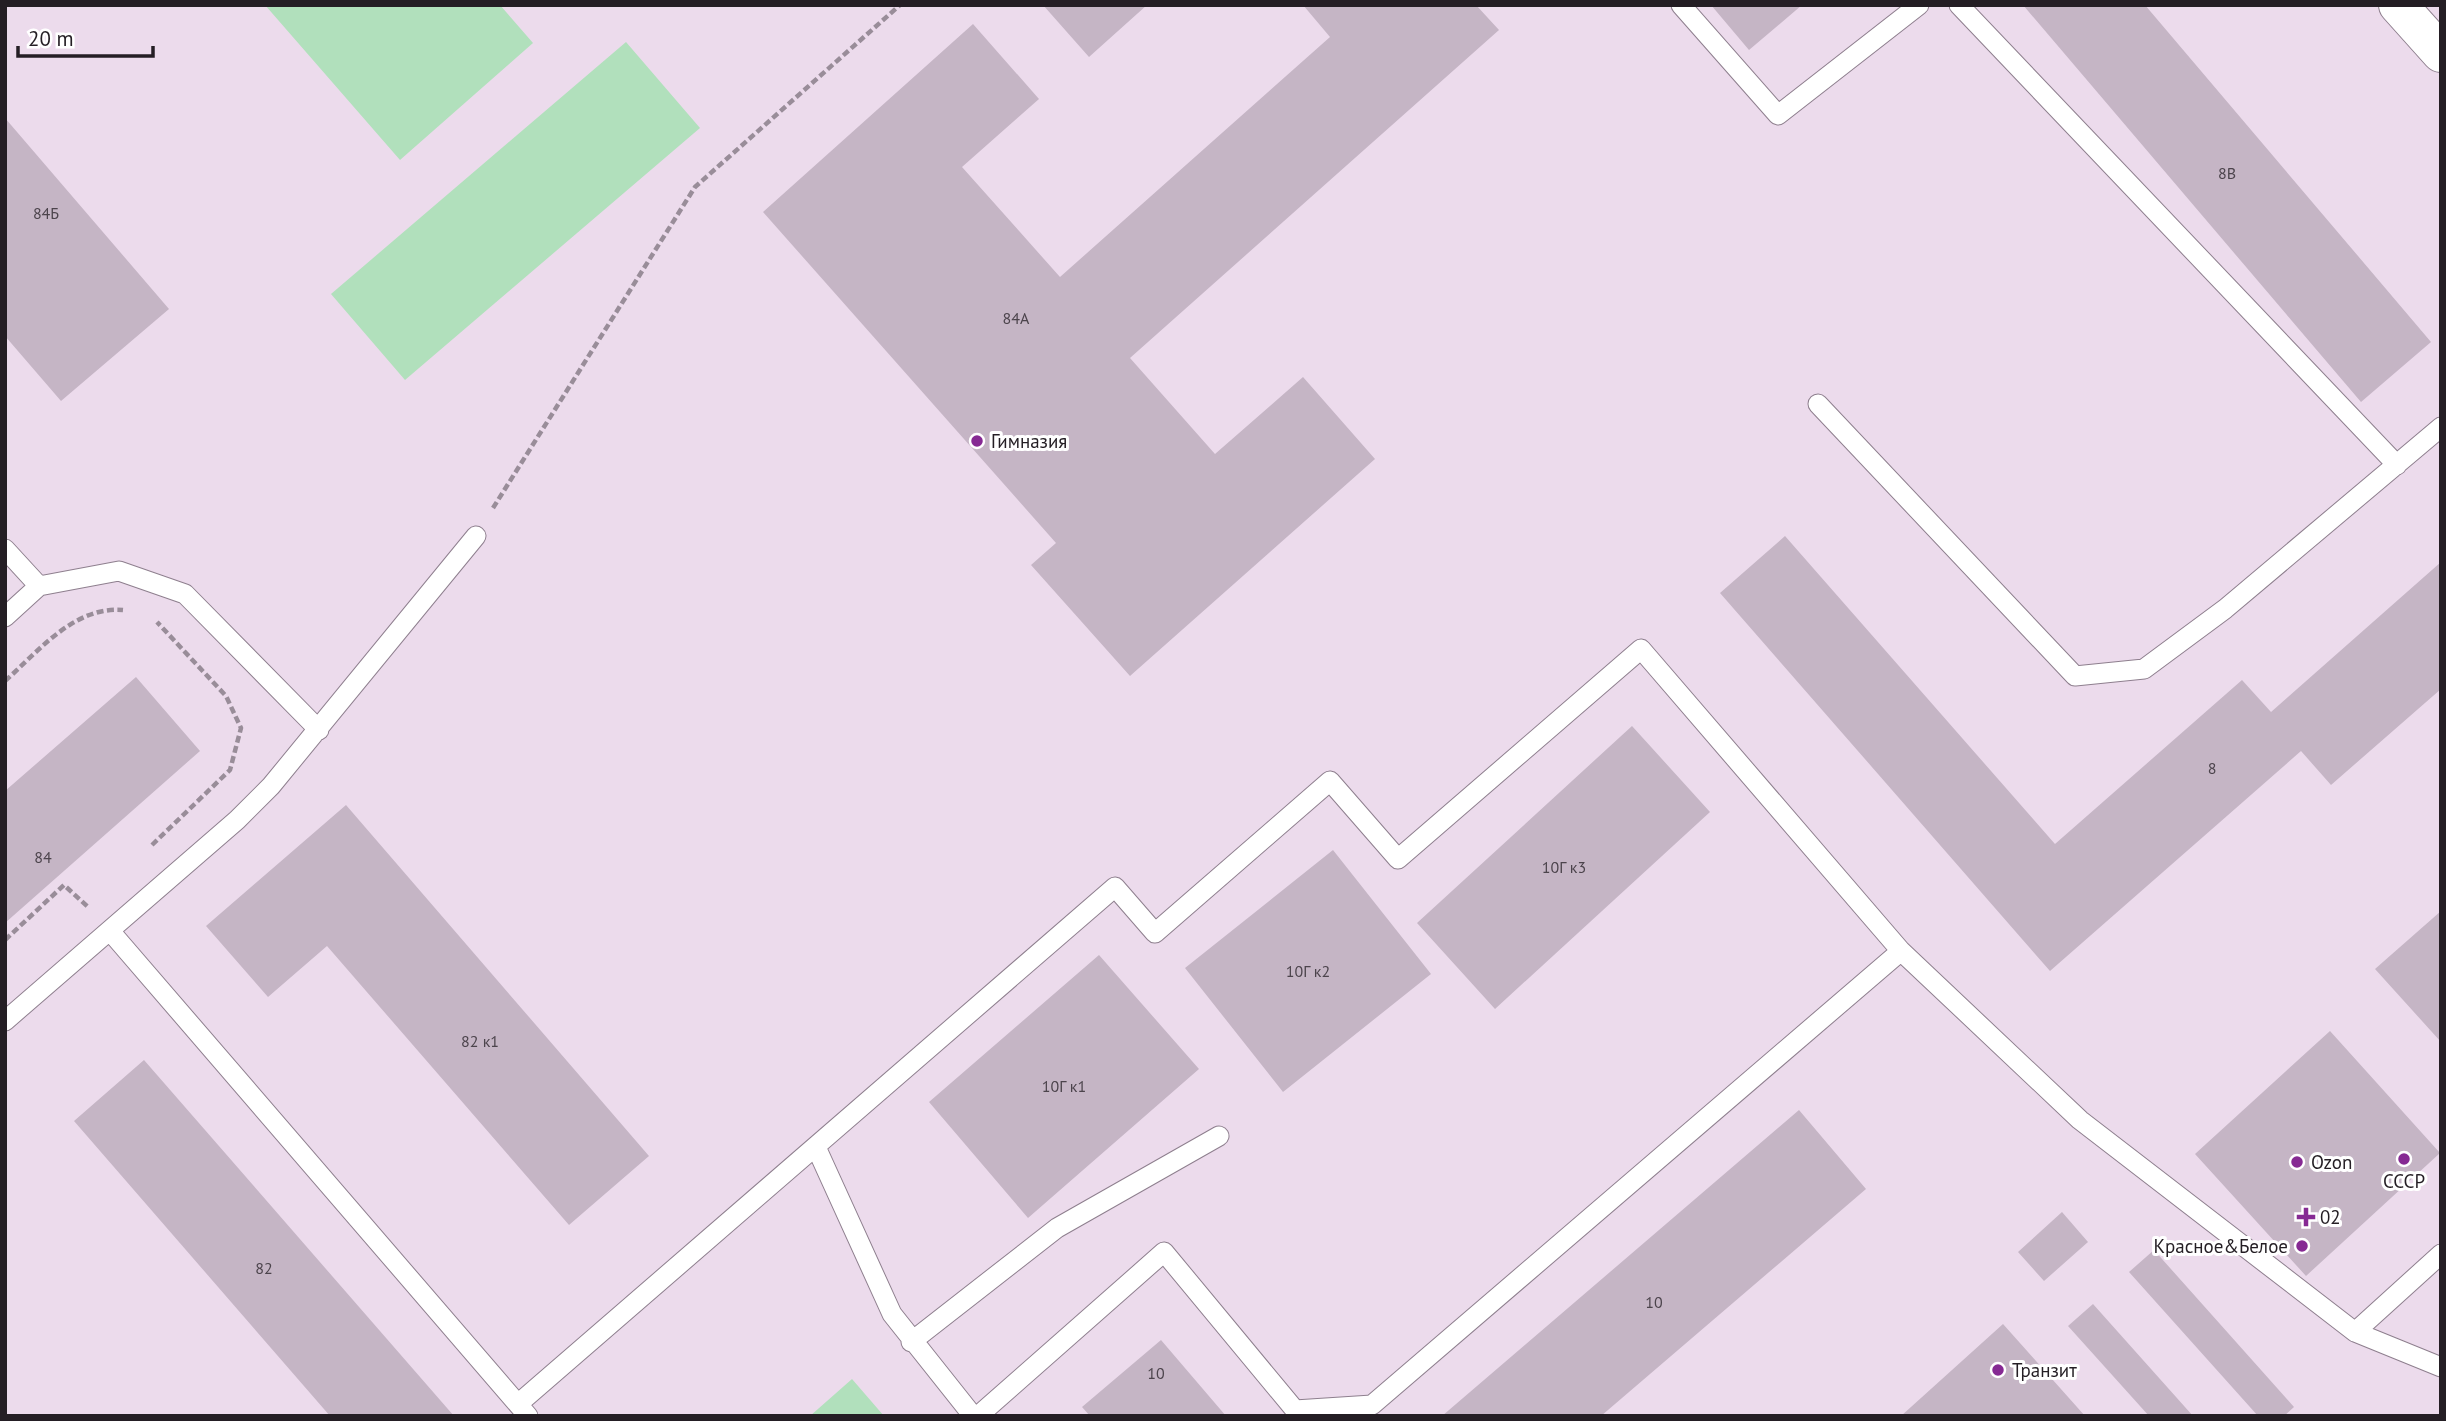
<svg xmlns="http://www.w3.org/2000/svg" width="2446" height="1421" font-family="'PT Sans',sans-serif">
	<rect width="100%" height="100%" fill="#ecdbec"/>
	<path fill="#b1e0bc" d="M265,5h235l33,38 -133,117z
		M626,42l74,86 -295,252 -74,-86z
		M852,1379l32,37h-74z"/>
	<path fill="#c5b5c5" d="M1043,5h104l-58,52z
		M1303,5h173l23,25 -369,328 85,96 88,-77 72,82 -245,217 -99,-111 25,-22 -293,-331 210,-188 66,75 -77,68 98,110 270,-240z
		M1711,5h91l-53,45z
		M2023,5h122l286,337 -70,60z
		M5,118l164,191 -108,92 -56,-65z
		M1785,536l270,308 187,-164 29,32 170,-150v127l-110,96 -30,-34 -251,220 -330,-378z
		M136,677l64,74 -195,172v-132z
		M1632,726l78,86 -215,197 -78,-86z
		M346,805l303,351 -80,69 -242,-279 -59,51 -62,-71z
		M1333,850l98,124 -148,118 -98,-124z
		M2441,911v131l-66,-73z
		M1099,955l100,114 -171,149 -99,-116z
		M2330,1031l110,122 -134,123 -111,-122z
		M144,1060l310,356h-124l-256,-295z
		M1799,1110l67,79 -265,227h-159z
		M2062,1212l26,30 -44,39 -26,-29z
		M2154,1250l140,157 -10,9h-26l-129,-144z
		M2093,1304l100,112h-44l-81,-90z
		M2003,1324l82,92h-184z
		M1161,1340l65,76h-136l-8,-9z"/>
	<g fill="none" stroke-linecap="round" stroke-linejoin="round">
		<defs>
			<path id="service" d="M1681,5l97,110 141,-110
				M1959,5l438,460
				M1818,404l257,272 69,-7 81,-60 216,-182
				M5,549l34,37
				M5,617l34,-31 80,-15 66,23 134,136
				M110,931l418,485
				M5,1021l232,-201 34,-34 205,-250
				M816,1147l76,167 81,102
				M2355,1332l86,-78
				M911,1342l146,-114 162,-92
				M518,1404l597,-517 40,46 175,-152 68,78 243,-210 260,302 179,169 275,212 86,35
				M978,1416l186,-164 131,158 77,-5 529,-454"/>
			<path id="minor" d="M2398,5l43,48"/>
		</defs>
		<use href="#service" stroke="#8e7f8e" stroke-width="21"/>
		<use href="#minor" stroke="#8e7f8e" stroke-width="40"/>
		<path stroke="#998d99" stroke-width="4.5" stroke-dasharray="7 3.5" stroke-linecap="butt" d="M493,508l202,-321 205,-182
			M5,681c34,-30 69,-75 118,-71
			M152,845l78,-75 11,-42 -15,-32 -69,-74
			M5,940l59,-55 24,22"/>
		<use href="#service" stroke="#fff" stroke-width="19"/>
		<use href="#minor" stroke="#fff" stroke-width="38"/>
	</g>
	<g fill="#862993" stroke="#fff" stroke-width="2.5">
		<circle cx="977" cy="441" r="7"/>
		<circle cx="2404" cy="1159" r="7"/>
		<circle cx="2297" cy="1162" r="7"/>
		<path d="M2302.5 1206.5h7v7h7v7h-7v7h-7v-7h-7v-7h7z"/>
		<circle cx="2302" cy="1246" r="7"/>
		<circle cx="1998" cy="1370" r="7"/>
	</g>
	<g text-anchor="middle" stroke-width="6" stroke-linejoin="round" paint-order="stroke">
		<g font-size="16" fill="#4c444c">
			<text x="2227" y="179">8В</text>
			<text x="46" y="219">84Б</text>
			<text x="1016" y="324">84А</text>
			<text x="2212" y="774">8</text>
			<text x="43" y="863">84</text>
			<text x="1564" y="873">10Г к3</text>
			<text x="1308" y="977">10Г к2</text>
			<text x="480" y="1047">82 к1</text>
			<text x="1064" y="1092">10Г к1</text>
			<text x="264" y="1274">82</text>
			<text x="1654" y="1308">10</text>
			<text x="1156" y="1379">10</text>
		</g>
		<g font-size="19" fill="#241e24" stroke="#fff" text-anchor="start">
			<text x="991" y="448">Гимназия</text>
			<text x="2311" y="1169">Ozon</text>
			<text x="2404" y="1188" text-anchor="middle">СССР</text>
			<text x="2320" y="1224">02</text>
			<text x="2288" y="1253" text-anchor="end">Красное&amp;Белое</text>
			<text x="2012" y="1377">Транзит</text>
		</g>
	</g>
	<rect width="2446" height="1421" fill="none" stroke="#241e24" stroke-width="14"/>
	<path d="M18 46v10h135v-10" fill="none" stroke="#241e24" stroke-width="3.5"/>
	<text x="28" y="46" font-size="21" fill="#241e24" stroke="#ffffff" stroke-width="5" paint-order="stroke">20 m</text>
</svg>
